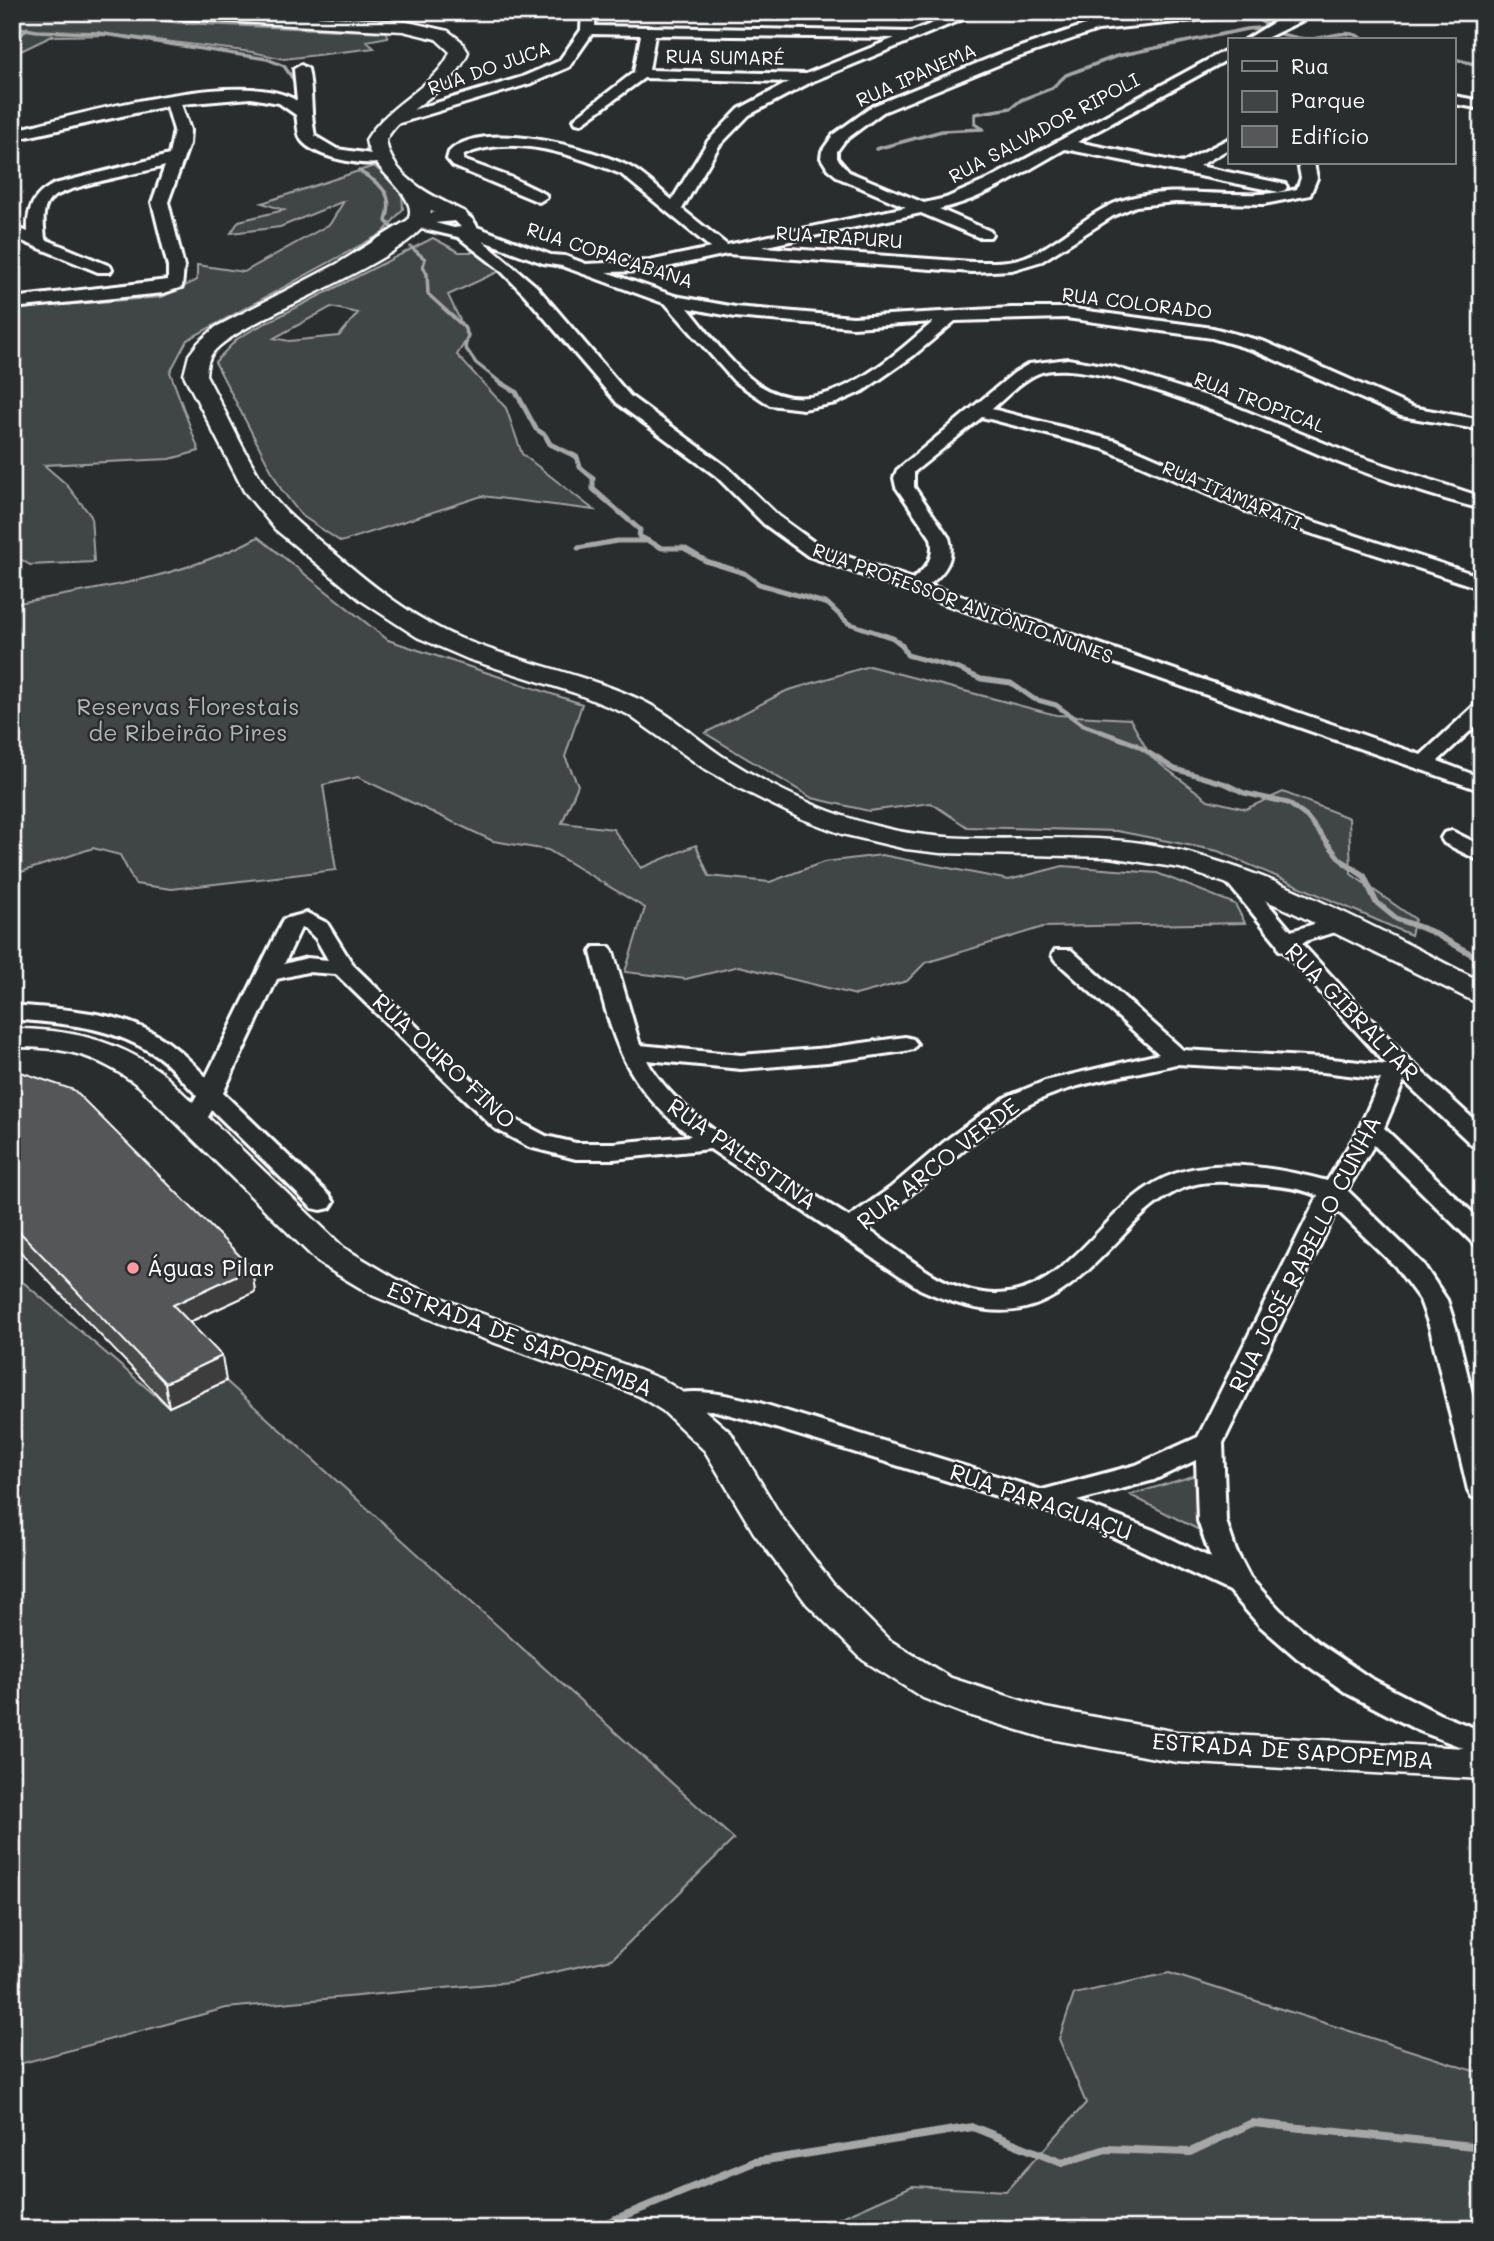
<svg xmlns="http://www.w3.org/2000/svg" width="1494" height="2241" font-family="Mali,sans-serif">
	<rect width="100%" height="100%" fill="#2a2d2e"/>
	<filter id="ink" filterUnits="userSpaceOnUse"><feTurbulence type="fractalNoise" baseFrequency=".0143" numOctaves="2"/><feDisplacementMap in="SourceGraphic" scale="14" xChannelSelector="R" yChannelSelector="G"/><feConvolveMatrix kernelMatrix="1 2 1 2 8 2 1 2 1" color-interpolation-filters="sRGB"/></filter>
	<g filter="url(#ink)">
		<path fill="#414445" stroke="#a0a2a2" stroke-width="2" fill-rule="evenodd" d="M12,12h82l86,11 206,9 2,5 -22,4 8,7 -90,11 -32,-7 -136,-17 -64,1 -29,14 -11,2z
			M374,166l28,25 1,18 -20,24 -196,107 -17,32 29,79 -29,8 -126,6 22,19 25,32 3,46 -64,3 -18,-11v-245l150,-12 35,-17v-15l47,7 86,-48 14,-23 -64,26 -49,6 8,-12 45,-11 -22,-7z
			M433,238l26,14h20l23,18 -54,25 20,42 -11,18 49,53 16,46 72,56 -112,-14 -141,46 -40,-27 -20,-26 -66,-127 22,-23 19,-11zM331,307l27,6 -19,23 -50,5 -15,-3z
			M258,537l130,103 194,64 -17,53 13,28 -16,38 51,6 28,39 55,-23 13,31 61,6 54,-20 58,-7 127,25 54,-14 94,7 78,31 10,19 -202,4 -118,36 -18,18 -51,14 -117,-29 -53,13 -61,-7 20,-64 -97,-58 -55,-9 -135,-64 -35,8 13,85 -164,19 -37,-5 -15,-29 -27,-7 -81,27v-271c84,-15 171,-26 246,-67z
			M869,666l187,49 74,4 21,38 57,43 38,9 37,-17 66,26 2,56 64,45 -4,16 -193,-84 -101,-20 -150,-4 -36,-24 -62,8 -57,-13 -107,-65 81,-42z
			M12,1280l12,3 145,124 57,-26 508,458 -122,120 -102,23 -284,26 -214,58z
			M1196,1475l7,57 -73,-37z
			M1169,1973l305,98 8,-1v159h-667l97,-43 94,5 80,-88 -27,-64 15,-45z"/>
		<g fill="none" stroke-linecap="round" stroke-linejoin="round">
			<path stroke="#a6a7a7" stroke-width="3.5" d="M1250,15l19,11
				M12,20l2,7 23,4 61,2 169,26 17,7 16,23
				M1281,34c9,2 19,5 28,5 17,0 40,-13 55,1
				M12,46l15,-18
				M1454,59l28,7
				M876,149l66,-18 41,-2 -8,-5v-10l36,-6 10,-8 31,-12 14,-13 51,-19 130,-27 23,-2
				M359,171c22,14 36,22 27,50l11,12
				M411,247l14,12 -2,7 4,8 1,20 36,33 4,8 -3,12 11,16 24,19"/>
			<path stroke="#a6a7a7" stroke-width="5" d="M498,381l18,11 20,37 9,6 5,9 27,13 3,10 13,11v11l47,41 -1,6 23,12h22l22,13 38,12 15,11 69,20 20,19 45,15 9,7 5,10 52,14 22,10 30,4 23,16 22,6 27,20 52,19 40,25 51,15 18,9 44,10 19,14 33,42 7,5
				M578,548l39,-7h29"/>
			<path stroke="#a6a7a7" stroke-width="6" d="M1345,863l19,13 12,26 21,17 33,12 52,29"/>
			<path stroke="#a6a7a7" stroke-width="8" d="M592,2229l162,-67 219,-35 89,36 44,-14 84,3 62,-29 230,24"/>
			<defs>
				<path id="minor" d="M582,12h14l-1,14 316,6 49,-20h20l-167,69 -64,34 -30,31 -37,63 45,36 179,-38 -67,-29 -11,-9 -7,-11 1,-7 12,-17 39,-28 127,-52 91,-31 101,-11h51l-7,4 -138,14 -88,30 -127,52 -38,28 -8,11v7l12,14 75,31 22,-5 39,-17 245,-133v10l-153,84 105,21 48,-25v10l-31,18 86,18 2,3 -2,3 -6,2 -214,-43c-40,22 -81,51 -126,60l51,22 2,3 -2,3h-12l-57,-24 -159,34 210,15c18,0 36,1 53,-5 37,-14 63,-47 102,-58 55,-16 114,4 170,-10l4,-11 -3,-15h16l3,15 -7,17 -46,9 -89,-2 -39,4 -23,10 -71,45 -30,9 -40,2 -245,-18 -78,17 -43,1 69,24 60,11 118,10 158,-9h55l147,20 52,14 147,65 70,13v10l-81,-14 -148,-66 -41,-12 -146,-20 -111,3 -42,35 -50,35 -27,12 -33,6 -33,-4 -36,-24 -68,-77 -104,-38 -19,-3 -60,-22 53,45 94,110 98,72 50,48 44,32 91,31c14,-12 22,-21 18,-41l-35,-51 -2,-9 3,-8 117,-97 15,-9 39,-5 46,8 102,32 135,55 131,43v12c-48,-12 -101,-30 -147,-48 -57,-23 -243,-109 -296,-88 -17,7 -33,24 -47,36l124,32 153,66 213,70v12l-227,-74 -151,-66 -122,-32 -68,55v15l35,51c6,21 -4,34 -20,47l492,170 54,-50 7,-2v17l-44,41 44,17v13l-674,-235 -44,-32 -48,-48 -98,-72 -94,-110 -26,-26 -40,-31 -47,-11 -2,-3 4,-6c20,-5 55,-13 64,10l74,28 14,1 21,8 63,-3 62,-13 -90,-74c-47,-19 -109,-41 -157,-19l-1,5 47,17 35,17 2,3 -8,5 -86,-36 -6,-7 2,-7c32,-34 144,-4 181,15 15,8 28,22 42,33l36,-59 31,-32 50,-27 -145,-4 -63,46 -5,-1 -2,-3 2,-3 58,-45 7,-37 -49,-1 -23,33 -37,16 -139,42 -5,1 -7,-4 2,-3 139,-42 37,-16 22,-31zM655,35l240,3 -89,36 -157,-4zM455,221l6,6 -7,1 -19,-5zM688,308l47,9 118,10 80,-5c-46,39 -115,105 -177,61 -27,-20 -47,-50 -68,-75z
					M1298,12h22l-58,28h-17l36,-22z
					M301,65l7,4c5,23 2,45 7,67l22,13 48,7 3,3 -3,3c-20,5 -69,-4 -83,-21 -5,-7 -4,-18 -6,-26l-17,-12 -28,-5 -70,6 9,26 -1,14 -21,58 16,65 -2,20 -18,6 -152,15v-10l156,-18v-13l-16,-65 13,-36c-23,7 -104,20 -116,35 -8,10 -5,26 -4,38l65,27 2,3 -2,3h-12l-86,-35v-11l16,6c-1,-23 5,-38 27,-48l114,-29 5,-25 -7,-24 -155,34v-9c60,-15 234,-65 285,-30l-3,-32z
					M1454,96l28,5v8l-28,-5z
					M1452,831l30,15v16l-38,-19 -3,-5 3,-5z
					M1231,867l8,2 52,62 50,-15 8,2 3,5 -3,5 -41,12 -6,4 106,115 74,68v22l-9,-3 -69,-65 -20,47 98,94v23l-9,-2 -99,-98 -27,45 76,74 24,36 9,28 26,105v67l-10,-3 -4,-7 -38,-162 -10,-28 -25,-34 -58,-56 -114,233 3,78 10,30 14,27 30,32 37,32 53,36 69,36 43,17v24l-65,-25 -69,-36 -51,-36 -37,-32 -31,-35 -148,-69 -335,-103 -34,-9 -37,2 -10,-2 -4,-7 4,-7c32,-9 64,-1 95,7l282,87 94,-25 62,-28 120,-241c-20,-9 -45,-11 -67,-12 -19,-2 -41,-4 -59,1 -25,7 -48,27 -65,46 -70,74 -105,104 -207,58l-210,-140 -96,10h-38l-47,-12 -35,-19 -158,-154 -29,-2 -30,7 -54,114 107,103 4,6 -4,6 -9,2 -9,-2 -100,-98 -9,16 -9,3 -9,-3 -3,-5 15,-26c-14,-13 -27,-31 -43,-41 -46,-29 -90,-30 -142,-35v-14c54,5 118,5 162,42 12,9 22,20 32,30l75,-153 3,-5 23,-6 20,10 26,42 159,153 34,18 30,7h38l77,-7c-71,-53 -80,-103 -100,-184l3,-5h16l3,5 27,93 101,10 86,-7 78,-11 8,2 4,5 -4,5 -8,2 -78,11 -86,7 -94,-9c29,60 145,119 202,157l41,-29 59,-50 57,-41 39,-16 114,-27 -104,-94 -3,-5 3,-5h16l112,100 140,8 64,7 -104,-114 -4,-1 -2,-7 -57,-69 3,-5zM301,928h4l11,11 12,21 -21,-2 -23,6zM1176,1064l147,8 58,7 -22,50 -32,52c-46,-12 -106,-24 -153,-7 -72,25 -106,131 -191,119 -43,-5 -81,-41 -116,-64 53,-38 99,-88 156,-121 42,-25 105,-32 153,-44zM1196,1460l2,61 13,37 -58,-28 -76,-29 77,-21z"/>
				<path id="major" d="M138,12h112l153,9 45,10 13,10 7,11c-14,40 -62,52 -82,88 5,38 48,57 79,72l3,4 -3,4h-14l-20,-9c-4,44 -182,103 -216,139 -7,7 -8,15 -9,25 20,37 37,76 59,111 16,25 40,43 63,62 41,35 83,70 134,91 59,24 123,35 181,62 29,14 52,37 79,55 47,30 100,56 154,70 86,23 178,5 265,17 115,17 237,87 341,139v21l-11,-3 -181,-89 -65,-28 -45,-15 -71,-11 -169,-4 -34,-4 -64,-15 -42,-16 -59,-29 -39,-22 -75,-53 -52,-21 -107,-34 -51,-22 -55,-36 -87,-72 -31,-38 -60,-116 5,-20 10,-13 17,-15 121,-63 71,-44c13,-25 -37,-47 -42,-80 22,-37 72,-55 84,-88l-14,-13 -33,-8 -256,-14z
					M12,1029c56,0 103,10 149,43l183,176 54,32 68,28 157,56 40,16 24,15 44,38 49,82 53,69 56,56 62,38 94,30 132,24 305,17v30l-305,-17 -132,-24 -83,-25 -39,-15 -60,-38 -56,-56 -53,-71 -49,-82 -42,-40 -24,-15 -40,-16 -157,-56 -68,-28 -54,-32 -181,-178c-43,-32 -74,-39 -127,-39z"/>
			</defs>
			<use href="#minor" stroke="#fff" stroke-width="6"/>
			<use href="#major" stroke="#fff" stroke-width="5"/>
			<use href="#minor" fill="#2a2d2e" fill-rule="evenodd"/>
			<use href="#major" fill="#2a2d2e" fill-rule="evenodd"/>
		</g>
		<path fill="#494b4c" stroke="#fff" stroke-width="2" d="M12,1069l240,199 3,24 -65,30 36,59 -57,26 -157,-164z"/>
		<path fill="#3c3d3e" stroke="#fff" stroke-width="2" d="M252,1268l3,24 -79,36 -3,-23z
			M222,1356l4,25 -57,26 -4,-24z"/>
		<path fill="#555758" stroke="#fff" stroke-width="2" d="M12,1069l62,21 178,178 -79,37 49,51 -57,27 -153,-159z"/>
	</g>
	<circle fill="#ff9aa2" stroke="#2a2d2e" stroke-width="2.5" cx="133" cy="1268" r="7"/>
	<g text-anchor="middle" stroke-width="5" stroke-linejoin="round" paint-order="stroke">
		<g font-size="19" fill="#fff" stroke="#2a2d2e">
			<text transform="translate(725 57) rotate(1)" y="7">RUA SUMARÉ</text>
			<text transform="translate(489 68) rotate(-19)" y="7">RUA DO JUCA</text>
			<text transform="translate(916 75) rotate(-24)" y="7">RUA IPANEMA</text>
			<text transform="translate(1044 128) rotate(-28)" y="7">RUA SALVADOR RIPOLI</text>
			<text transform="translate(839 237) rotate(4)" y="7">RUA IRAPURU</text>
			<text transform="translate(610 255) rotate(18)" y="7">RUA COPACABANA</text>
			<text transform="translate(1137 303) rotate(7)" y="7">RUA COLORADO</text>
			<text transform="translate(1260 402) rotate(21)" y="7">RUA TROPICAL</text>
			<text transform="translate(1232 495) rotate(23)" y="7">RUA ITAMARATI</text>
			<text transform="translate(963 603) rotate(20)" y="7">RUA PROFESSOR ANTÔNIO NUNES</text>
		</g>
		<g font-size="23" fill="#b3b4b5" stroke="#2a2d2e">
			<text x="188" y="715">Reservas Florestais<tspan x="188" dy="26">de Ribeirão Pires</tspan></text>
		</g>
		<g font-size="23" fill="#fff" stroke="#2a2d2e">
			<text transform="translate(1352 1012) rotate(46)" y="8">RUA GIBRALTAR</text>
			<text transform="translate(444 1061) rotate(43)" y="8">RUA OURO FINO</text>
			<text transform="translate(742 1154) rotate(35)" y="8">RUA PALESTINA</text>
			<text transform="translate(938 1164) rotate(-38)" y="8">RUA ARCO VERDE</text>
			<text transform="translate(1305 1254) rotate(-63)" y="8">RUA JOSÉ RABELLO CUNHA</text>
			<text transform="translate(520 1339) rotate(21)" y="8">ESTRADA DE SAPOPEMBA</text>
			<text transform="translate(1041 1502) rotate(19)" y="8">RUA PARAGUAÇU</text>
			<text transform="translate(1293 1751) rotate(4)" y="8">ESTRADA DE SAPOPEMBA</text>
		</g>
		<g font-size="23" fill="#fff" stroke="#2a2d2e" text-anchor="start">
			<text x="147" y="1276">Águas Pilar</text>
		</g>
	</g>
	<rect width="1494" height="2241" fill="none" stroke="#2a2d2e" stroke-width="42"/>
	<rect x="21" y="21" width="1452" height="2199" fill="none" stroke="#fff" stroke-width="2.5" filter="url(#ink)"/>
	<rect x="1228" y="38" width="228" height="126" fill="#2a2d2e" stroke="#7f8182" stroke-width="2"/>
	<rect x="1242" y="61" width="35" height="10" fill="#2a2d2e" stroke="#7f8182" stroke-width="2"/>
	<text x="1291" y="74" font-size="21" fill="#ffffff">Rua</text>
	<rect x="1242" y="91" width="35" height="21" fill="#414445" stroke="#7f8182" stroke-width="2"/>
	<text x="1291" y="108" font-size="21" fill="#ffffff">Parque</text>
	<rect x="1242" y="126" width="35" height="21" fill="#555758" stroke="#7f8182" stroke-width="2"/>
	<text x="1291" y="144" font-size="21" fill="#ffffff">Edifício</text>
</svg>
